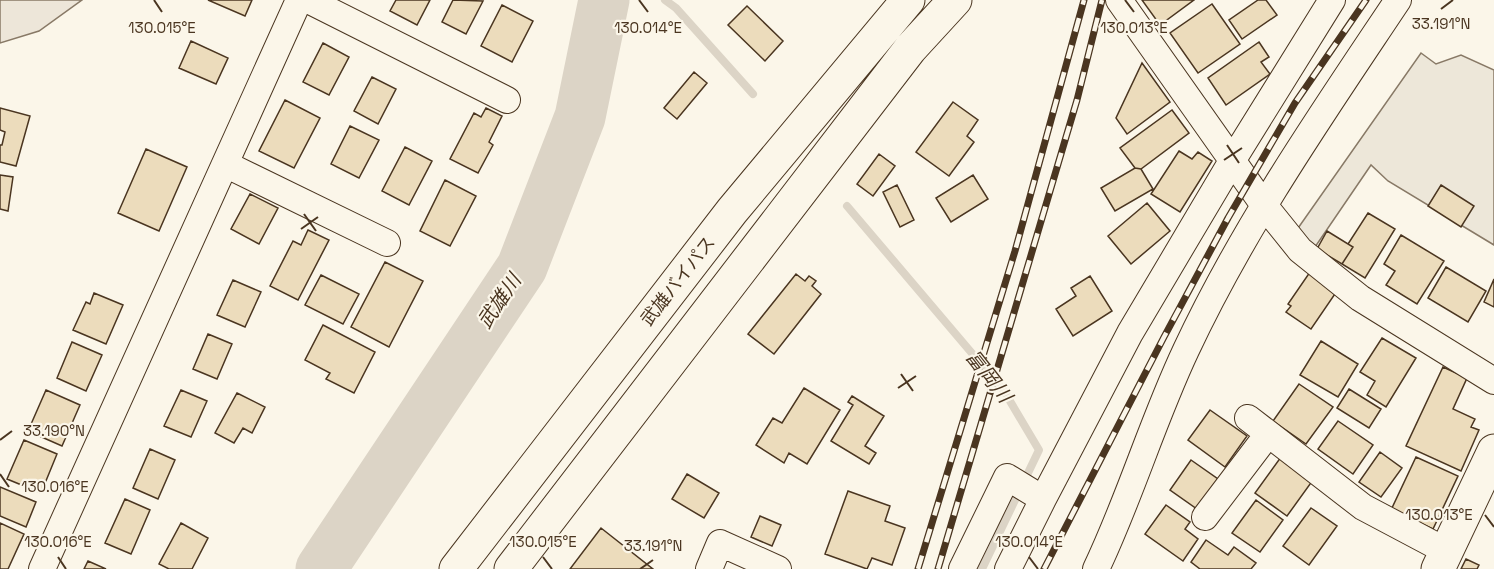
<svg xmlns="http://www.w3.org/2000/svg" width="1494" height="569" font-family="'Space Grotesk','Noto Sans JP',sans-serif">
	<rect width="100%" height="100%" fill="#fbf6e9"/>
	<path fill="#ede6d9" stroke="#887966" stroke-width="1.5" d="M0,0h82l-43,31 -39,12z"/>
	<path fill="#ede7d9" stroke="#887966" stroke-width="1.5" d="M1421,53l15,11 25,-9 33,15v175l-106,-64 -17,-16 -58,85 -17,-19z"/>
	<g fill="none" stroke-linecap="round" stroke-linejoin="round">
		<path stroke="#dcd4c6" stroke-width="8" d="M665,0l11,8 77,86
			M847,206l157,185 35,59 -57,119"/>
		<path stroke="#dcd4c6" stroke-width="51" d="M321,569l201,-302 58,-150 24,-117"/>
	</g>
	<path fill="#ecdcbc" stroke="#4a3520" stroke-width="1.5" d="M208,0h44l-7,16z
		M396,0h34l-13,25 -27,-14z
		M453,0l30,1 -17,33 -24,-12z
		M1142,0h52l-34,25z
		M1258,0h8l11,15 -35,24 -13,-19z
		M1212,4l28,40 -42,29 -28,-40z
		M502,5l31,16 -21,41 -31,-16z
		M747,6l36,35 -18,20 -37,-36z
		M191,41l37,17 -12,26 -37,-16z
		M1259,42l10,15 -8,5 9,12 -44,31 -18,-27z
		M323,43l26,14 -20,38 -26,-13z
		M1142,63l28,39 -43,32 -11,-16z
		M694,72l13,11 -30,36 -13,-11z
		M372,77l24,12 -18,35 -24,-13z
		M285,100l35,18 -26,50 -35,-17z
		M953,102l25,18 -11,16 7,6 -25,34 -33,-24z
		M0,108l30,8 -14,50 -16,-4v-17h2l3,-13 -5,-2z
		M486,108l16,8 -13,26 4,3 -15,28 -28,-14 24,-46 7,4z
		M1172,110l17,23 -48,36 -6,-1 -15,-20z
		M350,126l29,14 -20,38 -28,-14z
		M405,147l27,14 -23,44 -27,-14z
		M146,149l41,18 -28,64 -41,-18z
		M1179,151l13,8 6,-7 14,9 -32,51 -29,-18z
		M879,154l16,12 -22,30 -16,-12z
		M1135,168l6,1 12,20 -38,22 -14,-23z
		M0,175l13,2 -5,34 -8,-2z
		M973,175l15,24 -37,23 -15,-24z
		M445,180l31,16 -26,50 -30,-15z
		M897,185l17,35 -14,7 -17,-35z
		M1441,185l33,21 -13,21 -33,-21z
		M250,194l28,14 -19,36 -28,-15z
		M1147,203l23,28 -39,33 -23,-28z
		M1368,213l27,16 -30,49 -23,-14 11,-17 -5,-3z
		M308,230l21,10 -31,60 -28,-14 23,-45 8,4z
		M1327,231l26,16 -11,17 -25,-15z
		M1401,235l43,26 -27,43 -31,-19 9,-14 -11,-7z
		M385,262l38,19 -34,66 -38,-20z
		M1446,267l40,24 -18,31 -40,-24z
		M1310,272l27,19 -26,38 -25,-17 5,-6 -3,-2z
		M796,274l9,7 4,-5 7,5 -4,5 9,8 -47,60 -26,-20z
		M321,275l38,19 -16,30 -38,-19z
		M1090,276l22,35 -39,25 -17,-27 20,-13 -5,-8z
		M1494,279v28l-10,-5z
		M233,280l28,12 -16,35 -28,-12z
		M94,293l29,12 -17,39 -33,-14 13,-28 4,2z
		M323,325l52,27 -21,41 -28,-14 4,-6 -25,-13z
		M208,334l24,10 -15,35 -24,-10z
		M1382,338l34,20 -30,49 -19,-12 8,-14 -15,-9z
		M1321,341l37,23 -20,33 -38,-22z
		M72,342l30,13 -16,36 -29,-13z
		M1443,367l24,11 -14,31 22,10 -4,8 8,3 -18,41 -55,-25z
		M1299,384l34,23 -27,37 -33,-23z
		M804,388l36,22 -33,54 -18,-11 -5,10 -28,-18 17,-27 9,5z
		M1349,389l32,20 -12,19 -32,-20z
		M46,390l34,15 -18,41 -34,-15z
		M181,390l26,11 -16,36 -27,-11z
		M237,393l28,14 -13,26 -9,-5 -9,15 -19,-10z
		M852,396l32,20 -19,30 11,7 -7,11 -38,-23 22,-36 -5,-3z
		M1210,410l37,26 -22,31 -37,-27z
		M1338,421l35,24 -20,29 -35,-25z
		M24,440l33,14 -16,39 -34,-14z
		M150,449l25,11 -17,39 -25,-11z
		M1380,452l22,16 -21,29 -22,-15z
		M1281,457l32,23 -26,36 -32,-23z
		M1416,457l42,19 -25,53 -42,-19z
		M1191,460l27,19 -21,30 -27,-19z
		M687,474l32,19 -15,25 -32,-19z
		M0,487l36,15 -10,25 -26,-11z
		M848,491l42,15 -5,15 20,7 -13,37 -20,-7 -5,11 -42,-15z
		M125,499l25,11 -19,44 -26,-11z
		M1256,500l27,20 -23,32 -28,-19z
		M1166,505l24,17 -5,7 13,10 -15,22 -38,-27z
		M1311,508l26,18 -28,39 -26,-19z
		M760,516l21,9 -9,21 -21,-9z
		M0,523l24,11 -16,35h-8z
		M181,523l27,15 -16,31h-23l-10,-5z
		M601,528l52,41h-83z
		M1206,540l22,15 6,-8 22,16 -5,6h-51l-9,-7z
		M1466,559l13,6 -2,4h-16z
		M88,561l18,8h-22z"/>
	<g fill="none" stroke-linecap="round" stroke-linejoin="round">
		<defs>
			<path id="street" d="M308,0l199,100
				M1119,0l144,204 37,46 60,48 134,83
				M225,164l162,79
				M1248,418l115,89 83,44
				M1205,517l63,-83
				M42,569l257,-569
				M709,569l11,-26 58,26
				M962,569l45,-92 36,22
				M1008,569l35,-70 87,-166 102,-172 100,-161
				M1096,569c34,-71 56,-147 90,-219 58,-124 136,-236 212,-350"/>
			<path id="primary" d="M1438,569l56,-118"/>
			<path id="highway" d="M456,569l276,-358 176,-211
				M511,569l399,-520 45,-49"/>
		</defs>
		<use href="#street" stroke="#4a3520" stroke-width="28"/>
		<use href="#primary" stroke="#4a3520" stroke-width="35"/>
		<use href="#highway" stroke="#4a3520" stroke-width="35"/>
		<use href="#street" stroke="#fbf6e9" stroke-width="26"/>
		<use href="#primary" stroke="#fbf6e9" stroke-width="33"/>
		<use href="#highway" stroke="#fbf6e9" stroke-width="33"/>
		<defs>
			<path id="rail" d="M918,569l97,-318 69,-251
				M938,569l139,-469 25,-100
				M1044,569l120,-232 64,-119 67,-115 71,-103"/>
		</defs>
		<use href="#rail" stroke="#4a3520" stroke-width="7"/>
		<use href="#rail" stroke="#fbf6e9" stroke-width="4.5" stroke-dasharray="14" stroke-linecap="butt"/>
	</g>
	<path fill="none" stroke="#4a3520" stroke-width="2" d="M154,0l8,12M639,0l9,12M1125,0l9,12M1441,9l12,-9M1227,145l12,18M1224,160l18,-12M304,214l12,17M301,229l17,-12M901,374l12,17M898,388l18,-12M0,440l12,-9M0,474l9,13M1485,515l9,12M58,557l8,12M543,557l9,12M1029,557l9,12M640,569l13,-9"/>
	<g text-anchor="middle" stroke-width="4.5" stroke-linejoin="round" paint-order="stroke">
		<g font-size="18" fill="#4a3520" stroke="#fbf6e9">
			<text transform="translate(678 281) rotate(-52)" y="6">武雄バイパス</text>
		</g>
		<g font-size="20" font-style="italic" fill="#4a3520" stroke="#fbf6e9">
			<text transform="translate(499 301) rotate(-56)" y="7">武雄川</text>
			<text transform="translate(989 376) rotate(52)" y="7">富岡川</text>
		</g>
	</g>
	<g font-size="15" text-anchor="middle" fill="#4a3520" stroke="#fbf6e9" stroke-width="4.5" stroke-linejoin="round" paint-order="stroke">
		<text x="1441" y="29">33.191°N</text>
		<text x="162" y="33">130.015°E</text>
		<text x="648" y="33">130.014°E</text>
		<text x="1134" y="33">130.013°E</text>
		<text x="54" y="436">33.190°N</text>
		<text x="55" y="492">130.016°E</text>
		<text x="1439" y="520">130.013°E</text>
		<text x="58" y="547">130.016°E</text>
		<text x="543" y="547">130.015°E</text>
		<text x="1029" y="547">130.014°E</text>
		<text x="653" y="551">33.191°N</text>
	</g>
</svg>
